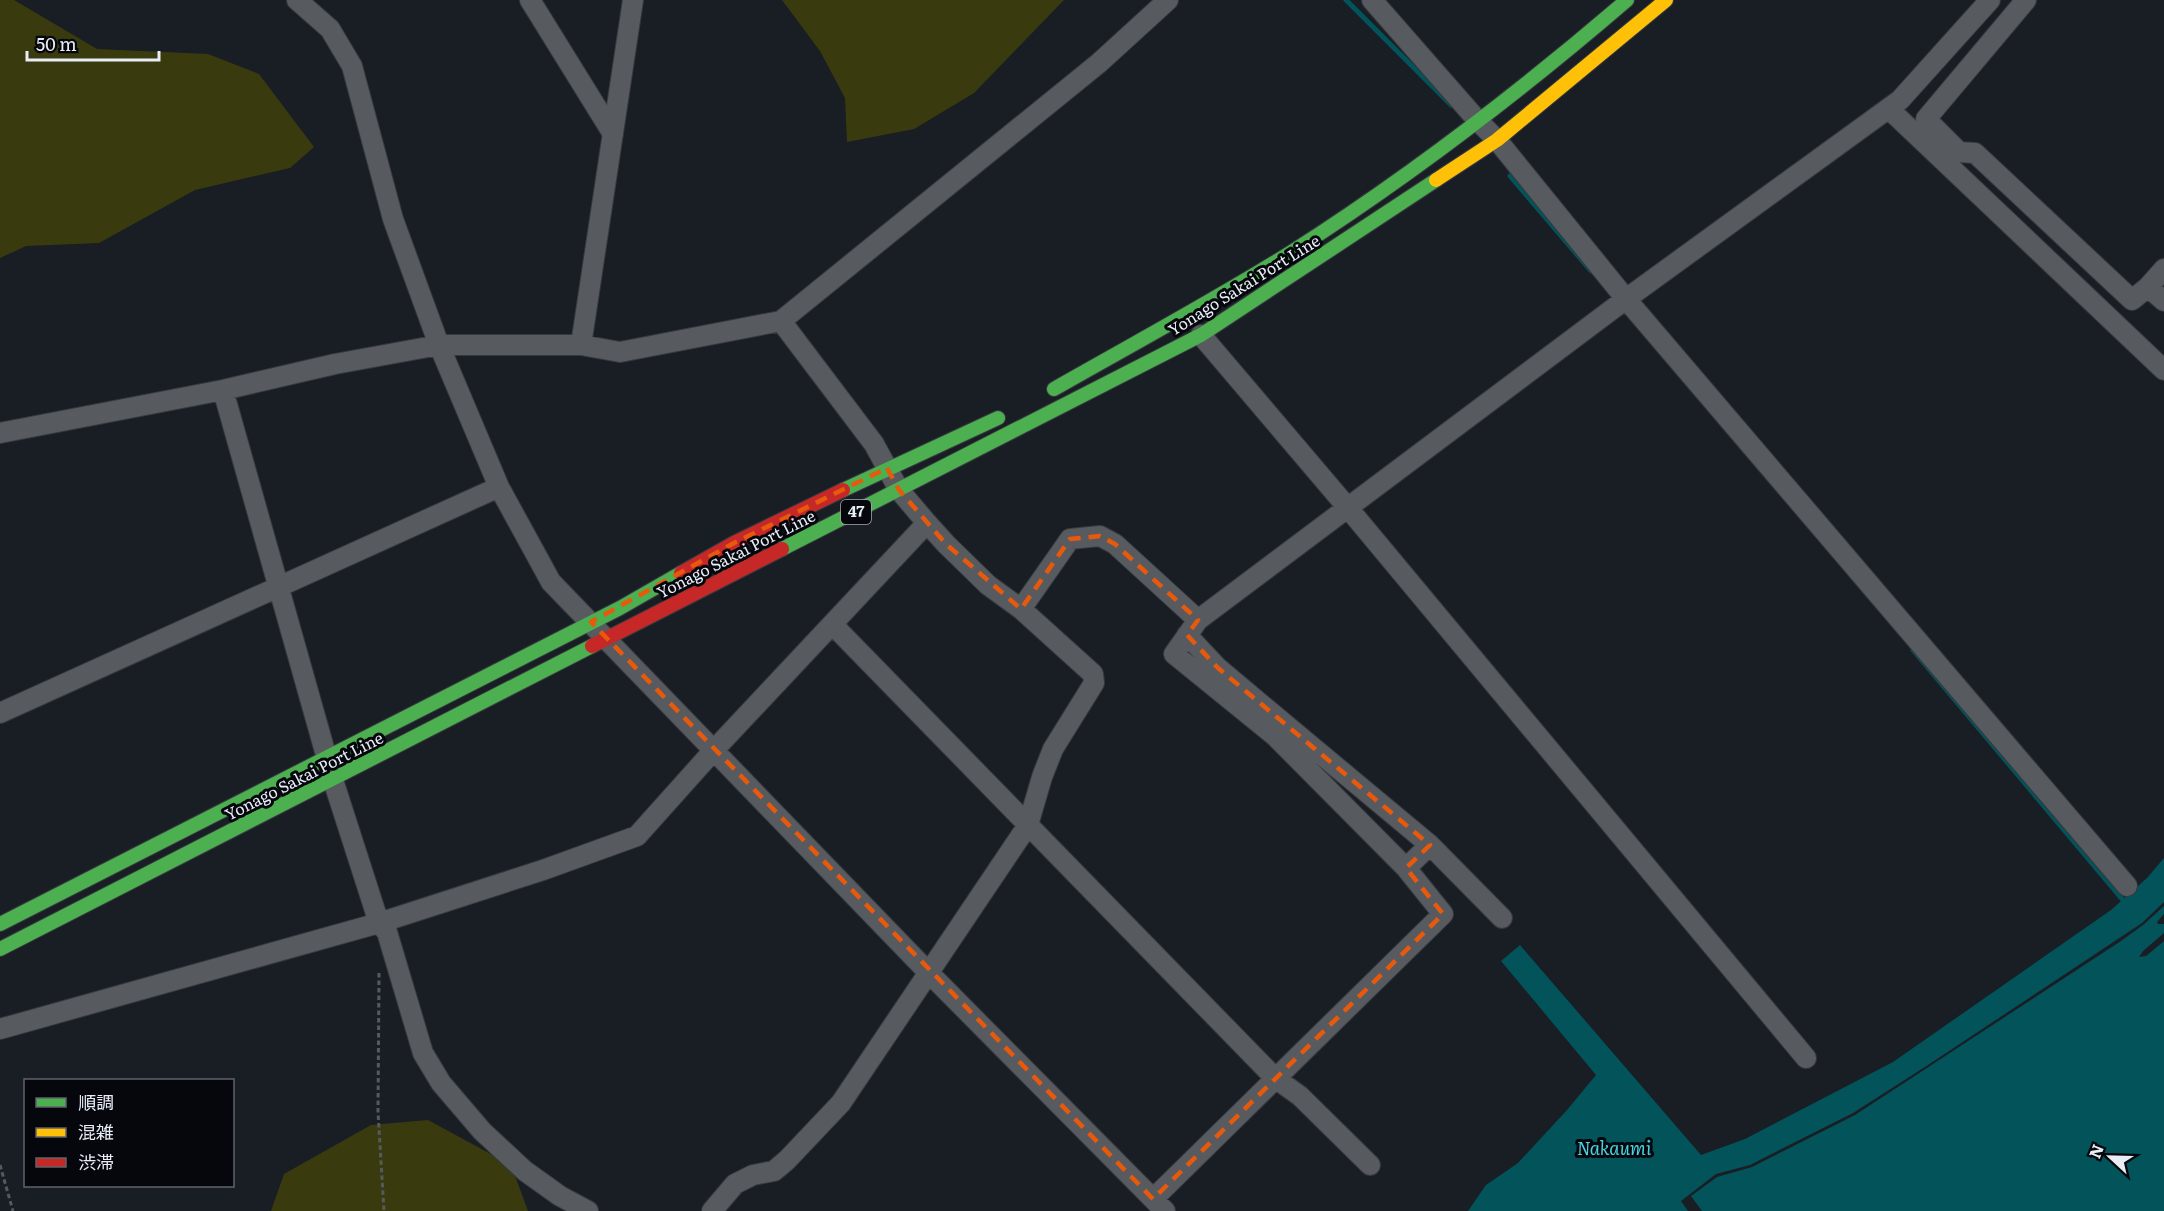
<svg xmlns="http://www.w3.org/2000/svg" width="2164" height="1211" font-family="Literata,'Noto Sans JP',serif">
	<rect width="100%" height="100%" fill="#191e24"/>
	<path fill="#393b0f" d="M0,0h14l83,49 111,5 51,20 55,73 -24,21 -95,22 -96,53 -73,3 -26,12z
		M782,0h282l-90,93 -60,36 -67,13 -2,-44 -25,-47z
		M428,1120l83,45 17,46h-257l13,-37 87,-49z"/>
	<path fill="#02535a" d="M2164,858v44l-22,21 -214,142 -75,48 -103,52 -34,9 -35,27 7,10h-220l18,-26 32,-22 49,-53 29,-35 -95,-114 19,-16 181,210 44,-16 148,-77 218,-152 36,-32z
		M2164,906v8l-7,8 1,2h6v9l-21,18 -4,6 7,-1 18,-15v270h-462l-11,-15 26,-19 35,-10 103,-52 266,-174 22,-16z"/>
	<g fill="none" stroke-linecap="round" stroke-linejoin="round">
		<path stroke="#02535a" stroke-width="5" d="M1346,0l105,105
			M1510,176l81,95
			M1913,650l214,255"/>
		<defs>
			<path id="street" d="M297,0l33,29 22,37 41,153 46,126 60,142 52,95 377,390 237,239
				M530,0l83,134
				M1372,0l106,121 19,19 129,159 501,587
				M2026,0l-100,119 33,33 16,1 157,147 16,-13
				M1889,109l275,261
				M2164,269l-16,18 16,14
				M1201,335l147,173 458,550
				M581,345l52,-345
				M223,390l110,390 46,143 8,9 36,121 18,30 41,48 43,40 35,25 28,15
				M0,433l223,-43 112,-26 104,-19h142l39,7 161,-31 318,-258 69,-63
				M1021,609l49,-70 30,-3 15,8 83,76
				M833,625l442,453 25,18 70,69
				M1187,635l31,33 68,57 -9,9
				M0,713l499,-226
				M1286,725l144,120 -24,23
				M1430,845l72,73
				M0,1029l379,-106 164,-53 94,-34 77,-86 213,-227 -28,-33 -25,-46 -93,-123
				M1153,1199l290,-285 -37,-46 -131,-132 -101,-82 24,-34 428,-321 274,-199 90,-100
				M712,1211l23,-27 18,-9 21,-4 13,-11 54,-57 187,-278 14,-48 11,-28 41,-66 -1,-9 -72,-65 -33,-24 -42,-41 -19,-21"/>
			<path id="fast" d="M1054,389c79,-45 159,-88 236,-136 119,-76 230,-161 337,-253
				M843,490l155,-72
				M782,549l419,-214 235,-155
				M0,924l620,-316 61,-35
				M0,949l592,-303"/>
			<path id="slow" d="M1436,180l61,-40 169,-140"/>
			<path id="jam" d="M681,573l53,-30 109,-53
				M592,646l190,-97"/>
		</defs>
		<use href="#street" stroke="#37393f" stroke-width="22"/>
		<use href="#fast" stroke="#37393f" stroke-width="16"/>
		<use href="#slow" stroke="#37393f" stroke-width="16"/>
		<use href="#jam" stroke="#37393f" stroke-width="16"/>
		<path stroke="#555a5e" stroke-width="3" stroke-dasharray="4.5 3" stroke-linecap="butt" d="M379,973l-1,139 6,99
			M0,1165l13,46"/>
		<use href="#street" stroke="#575b60" stroke-width="20"/>
		<use href="#fast" stroke="#4caf50" stroke-width="14"/>
		<use href="#slow" stroke="#ffc107" stroke-width="14"/>
		<use href="#jam" stroke="#c62828" stroke-width="14"/>
	</g>
	<path fill="none" stroke="#e8590c" stroke-width="4.5" stroke-dasharray="12 8" stroke-linejoin="round" d="M887,468l12,22 47,54 75,65 49,-70 30,-3 15,8 83,76 -11,15 31,33 212,177 -24,23 37,46 -290,285 -562,-577 143,-79z"/>
	<g text-anchor="middle" stroke-width="6" stroke-linejoin="round" paint-order="stroke">
		<rect fill="#05070c" stroke="#a4a8b0" stroke-width="1.5" x="841" y="500" width="30" height="24" rx="4.5"/>
		<g font-size="15" font-weight="bold" fill="#e8edf6">
			<text x="856" y="517">47</text>
		</g>
		<g font-size="16" fill="#e8edf6" stroke="#05070c">
			<text transform="translate(1244 285) rotate(-32)" y="6">Yonago Sakai Port Line</text>
			<text transform="translate(736 554) rotate(-27)" y="6">Yonago Sakai Port Line</text>
			<text transform="translate(304 776) rotate(-27)" y="6">Yonago Sakai Port Line</text>
		</g>
		<g font-size="18" font-style="italic" fill="#45d4e1" stroke="#05070c">
			<text x="1614" y="1155">Nakaumi</text>
		</g>
	</g>
	<rect x="24" y="1079" width="210" height="108" fill="#05070c" stroke="#60636a" stroke-width="1.5"/>
	<rect x="36" y="1098" width="30" height="9" fill="#4caf50" stroke="#60636a" stroke-width="1.5"/>
	<text x="78" y="1109" font-size="18" fill="#e8edf6">順調</text>
	<rect x="36" y="1128" width="30" height="9" fill="#ffc107" stroke="#60636a" stroke-width="1.5"/>
	<text x="78" y="1139" font-size="18" fill="#e8edf6">混雑</text>
	<rect x="36" y="1158" width="30" height="9" fill="#c62828" stroke="#60636a" stroke-width="1.5"/>
	<text x="78" y="1169" font-size="18" fill="#e8edf6">渋滞</text>
	<g transform="translate(2110 1157) rotate(292)" stroke="#05070c" stroke-width="4.5" paint-order="stroke">
	<path d="M0-4.5L10 22L0 15L-10 22Z" fill="#e8edf6"/>
	<text y="-9" font-size="16" font-weight="bold" text-anchor="middle" fill="#e8edf6">N</text>
	</g>
	<path d="M27 51v9h132v-9" fill="none" stroke="#e8edf6" stroke-width="3"/>
	<text x="36" y="51" font-size="18" fill="#e8edf6" stroke="#05070c" stroke-width="4.5" paint-order="stroke">50 m</text>
</svg>
